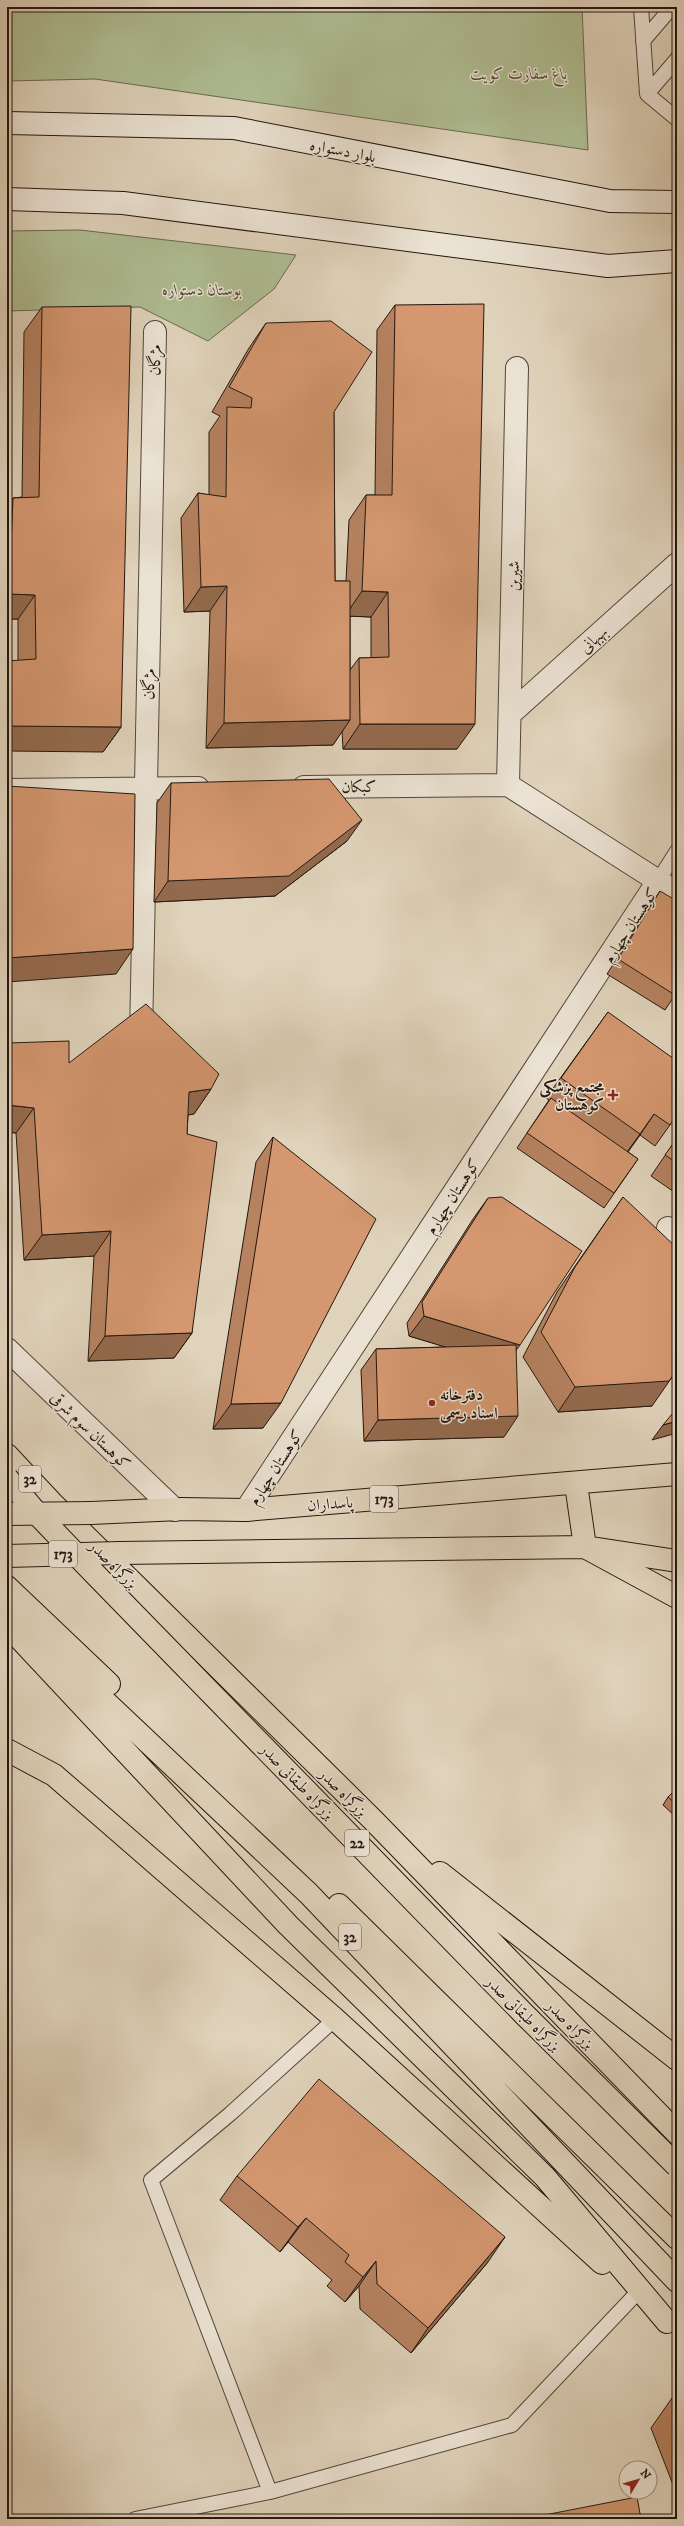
<svg xmlns="http://www.w3.org/2000/svg" width="684" height="2526" font-family="'IM FELL DW Pica',Amiri,serif">
	<rect width="100%" height="100%" fill="#e0d3bb"/>
	<filter id="stains"><feTurbulence type="fractalNoise" baseFrequency=".005" numOctaves="4"/><feColorMatrix values="0 0 0 0 .2 0 0 0 0 .09 0 0 0 0 .02 0 0 0 .5 -.17"/></filter>
	<radialGradient id="worn" r=".72"><stop offset=".6" stop-color="#630" stop-opacity="0"/><stop offset="1" stop-color="#630" stop-opacity=".3"/></radialGradient>
	<path fill="#afbd93" stroke="#696a52" d="M7,7h575l6,143 -493,-71 -88,2z
		M80,230l216,25 -22,34 -66,52 -68,-34 -133,4v-80z"/>
	<g fill="none" stroke-linecap="round" stroke-linejoin="round">
		<defs>
			<path id="service" d="M641,7l6,87 30,25
				M643,41l29,-34
				M647,94l30,-35
				M658,881l19,-30
				M270,2492l-119,-312 79,-66 105,-95
				M135,2519l135,-27 242,-67 124,-131"/>
			<path id="minor" d="M510,714l167,-150
				M508,785l9,-417
				M304,787l204,-2 169,108
				M7,790l191,-2
				M141,1036l14,-704
				M668,1228l9,6
				M7,1349l168,161
				M246,1510l412,-629"/>
			<path id="secondary" d="M7,123l227,5 376,73 67,1
				M7,199l116,4 485,63 69,-5"/>
			<path id="primary" d="M576,1484l9,63
				M91,1513l89,-4 66,1 431,-36
				M119,1553l466,-6 92,14"/>
			<path id="trunk" d="M7,1455l45,48 321,317 304,313
				M585,1547l92,50
				M7,1587l102,97
				M7,1609l302,285 368,387
				M7,1625l281,300 257,252 122,145
				M7,1750l47,25 281,244 267,244
				M440,1873l237,186
				M339,1905l338,333"/>
		</defs>
		<use href="#service" stroke="#52463b" stroke-width="16"/>
		<use href="#minor" stroke="#52463b" stroke-width="24"/>
		<use href="#secondary" stroke="#231710" stroke-width="24"/>
		<use href="#primary" stroke="#231710" stroke-width="24"/>
		<use href="#trunk" stroke="#231710" stroke-width="24"/>
		<use href="#service" stroke="#ebe2d3" stroke-width="14"/>
		<use href="#minor" stroke="#ebe2d3" stroke-width="22"/>
		<use href="#secondary" stroke="#ebe2d3" stroke-width="22"/>
		<use href="#primary" stroke="#e0d3bb" stroke-width="22"/>
		<use href="#trunk" stroke="#e0d3bb" stroke-width="22"/>
		<defs>
			<path id="primary-bridge" d="M7,1514l84,-1
				M7,1556l112,-3"/>
			<path id="trunk-bridge" d="M7,1478l33,39 50,52 434,445 153,152"/>
		</defs>
		<use href="#primary-bridge" stroke="#231710" stroke-width="24" stroke-linecap="butt"/>
		<use href="#trunk-bridge" stroke="#231710" stroke-width="24" stroke-linecap="butt"/>
		<use href="#primary-bridge" stroke="#e0d3bb" stroke-width="22"/>
		<use href="#trunk-bridge" stroke="#e0d3bb" stroke-width="22"/>
	</g>
	<path fill="#b68260" stroke="#231710" fill-rule="evenodd" d="M395,305l62,444h-114l-1,-18 -9,14 -127,3 4,-137 -26,1 -3,-94 17,-25 11,2v-63l11,-16 -8,-4 37,-64 17,-25 68,89 1,169h11l3,-61 17,-25h9l2,-165zM350,616l21,1v41h-12l-9,12z
		M42,307l79,420 -18,25 -85,-92v-41h-11v-113l6,-8 9,-1 2,-165z
		M171,783l176,58 -72,55 -121,6 3,-99z
		M660,891l17,101 -12,18 -58,-36 43,-68z
		M608,1012l62,113 -15,21 -15,-11 -12,17 10,7 -34,49 -87,-60 32,-48 -3,-2z
		M7,1043l62,20 142,26 -17,25 -6,1 -1,19 5,199 -18,25 -86,3 6,-105 -70,4 -8,-127 -9,-1z
		M273,1137l-10,291 -50,1 43,-267z
		M677,1138v56l-26,-18z
		M623,1197l29,209 -94,6 -35,-55 34,-65z
		M488,1198l28,152 -12,87 -140,4 -3,-71 15,-21 70,-2 -37,-11 -2,-13 66,-104z
		M677,1788v28l-1,1 -13,-12 5,-8z
		M237,2176l251,86 -77,91 -51,-44 -1,-23 -14,16 -18,-16 5,-6 -44,-38 -8,10 -60,-52z
		M677,2396v99l-26,-67 21,-30z"/>
	<path fill="#946a4e" stroke="#231710" d="M227,586l-17,25 -26,1 17,-25z
		M362,591l26,1 -17,25 -26,-1z
		M9,594l26,1 -17,24h-11v-22z
		M350,720l-17,25 -127,3 18,-25z
		M360,724h115l-18,25h-114z
		M7,726l114,1 -18,25 -96,-1z
		M362,820l-15,21 -72,55 -121,6 14,-21z
		M133,949l-17,25 -109,8v-24z
		M211,1089l-17,25 -22,3 17,-25z
		M7,1105l27,3 -18,25 -9,-1z
		M654,1114l-14,21 -15,20 15,-21z
		M111,1231l-17,25 -70,4 18,-25z
		M424,1316l96,29 -15,20 -96,-29z
		M192,1333l-18,25 -86,3 17,-25z
		M677,1370l-25,36 -94,6 17,-25z
		M281,1403l-18,25 -50,1 18,-25z
		M518,1416l-14,21 -140,4 14,-21z
		M677,1421v12l-25,7 11,-15z
		M306,2218l-18,24 -8,10 18,-25z
		M505,2237l-17,25 -77,91 17,-25z
		M376,2261l-17,25 -14,16 18,-25z"/>
	<path fill="#d49770" stroke="#231710" d="M484,304l-9,420h-115l-1,-66 30,-1 -1,-65 -26,-1 4,-96h26l3,-190z
		M131,306l-10,421 -114,-1v-65l29,-2 -1,-64 -26,-1 4,-96 26,-1 3,-190z
		M331,321l41,31 -38,60 1,169h15v139l-126,3 3,-137 -26,1 -3,-94 28,4 1,-90 24,1 1,-10 -23,-11 37,-64z
		M329,779l33,41 -73,56 -121,5 3,-98z
		M7,786l128,8 -2,155 -126,9z
		M660,891l17,10v91l-2,3 -57,-36z
		M146,1004l73,70 -8,15 -22,3 -2,42 30,8 -25,191 -87,3 6,-105 -69,4 -8,-127 -27,-3v-62l62,-2v22z
		M608,1012l69,49v53l-7,11 -16,-11 -14,20 -79,-56z
		M551,1098l87,61 -24,34 -87,-60z
		M273,1137l103,82 -95,184 -50,1z
		M677,1138v25l-12,-8z
		M502,1197l80,54 -62,94 -96,-29 -2,-14 66,-104z
		M623,1197l54,51v122l-8,11 -94,6 -34,-55 34,-65z
		M516,1345l2,71 -140,4 -2,-71z
		M677,1408v13l-14,4z
		M677,1788v17l-9,-8z
		M319,2079l186,158 -77,91 -51,-44 -1,-23 -13,16 -18,-15 4,-7 -43,-37 -8,9 -61,-51z
		M677,2396v16l-5,-14z
		M637,2497l4,22h-117z"/>
	<g fill="#8f2418" stroke="#ebe2d3" stroke-width="1.5">
		<path d="M611 1089h4v4h4v4h-4v4h-4v-4h-4v-4h4z"/>
		<circle cx="432" cy="1403" r="4"/>
	</g>
	<g text-anchor="middle" stroke-width="3" stroke-linejoin="round" paint-order="stroke">
		<g fill="#ebe2d3" stroke="#5f544a" stroke-width="1">
			<rect x="19" y="1466" width="22" height="26" rx="3"/>
			<rect x="370" y="1486" width="28" height="26" rx="3"/>
			<rect x="49" y="1541" width="28" height="26" rx="3"/>
			<rect x="345" y="1830" width="24" height="26" rx="3"/>
			<rect x="339" y="1924" width="22" height="26" rx="3"/>
		</g>
		<g font-size="15" font-weight="bold" fill="#231710">
			<text x="30" y="1484">32</text>
			<text x="384" y="1504">173</text>
			<text x="63" y="1559">173</text>
			<text x="357" y="1848">22</text>
			<text x="350" y="1942">32</text>
		</g>
		<g font-size="16" font-style="italic" fill="#4d4937" stroke="#ebe2d3">
			<text x="519" y="79">باغ سفارت کویت</text>
			<text x="202" y="295">بوستان دستواره</text>
		</g>
		<g font-size="16" fill="#231710" stroke="#ebe2d3">
			<text transform="translate(343 150) rotate(11)" y="6">بلوار دستواره</text>
			<text transform="translate(154 360) rotate(-89)" y="6">مژگان</text>
			<text transform="translate(513 576) rotate(-89)" y="6">شیرین</text>
			<text transform="translate(593 639) rotate(-42)" y="6">بهبهانی</text>
			<text transform="translate(148 684) rotate(-89)" y="6">مژگان</text>
			<text transform="translate(359 786) rotate(-1)" y="6">کبکان</text>
			<text transform="translate(630 925) rotate(-57)" y="6">کوهستان چهارم</text>
			<text transform="translate(452 1196) rotate(-57)" y="6">کوهستان چهارم</text>
			<text transform="translate(91 1430) rotate(44)" y="6">کوهستان سوم شرقی</text>
			<text transform="translate(275 1467) rotate(-57)" y="6">کوهستان چهارم</text>
			<text transform="translate(330 1503) rotate(-4)" y="6">پاسداران</text>
			<text transform="translate(114 1564) rotate(45)" y="6">بزرگراه صدر</text>
			<text transform="translate(298 1781) rotate(46)" y="6">بزرگراه طبقاتی صدر</text>
			<text transform="translate(344 1792) rotate(45)" y="6">بزرگراه صدر</text>
			<text transform="translate(524 2013) rotate(45)" y="6">بزرگراه طبقاتی صدر</text>
			<text transform="translate(571 2024) rotate(46)" y="6">بزرگراه صدر</text>
		</g>
		<g font-size="16" font-weight="bold" fill="#231710" stroke="#ebe2d3" text-anchor="end">
			<text x="604" y="1092">مجتمع پزشکی<tspan x="604" dy="18">کوهستان</tspan></text>
			<text x="440" y="1400" text-anchor="start">دفترخانه<tspan x="440" dy="18">اسناد رسمی</tspan></text>
		</g>
	</g>
	<rect width="684" height="2526" fill="none" stroke="#e0d3bb" stroke-width="24"/>
	<rect x="8" y="8" width="668" height="2510" fill="none" stroke="#231710" stroke-width="2"/>
	<rect x="12" y="12" width="660" height="2502" fill="none" stroke="#231710"/>
	<g transform="translate(638 2480) rotate(52)"><circle r="19" fill="#ebe2d3" stroke="#9b9185"/>
	<path d="M0-3L7 15L0 10L-7 15Z" fill="#8f2418"/>
	<text y="-6" font-size="11" font-weight="bold" text-anchor="middle" fill="#231710">N</text>
	</g>
	<rect width="100%" height="100%" filter="url(#stains)"/>
	<rect width="100%" height="100%" fill="url(#worn)"/>
</svg>
